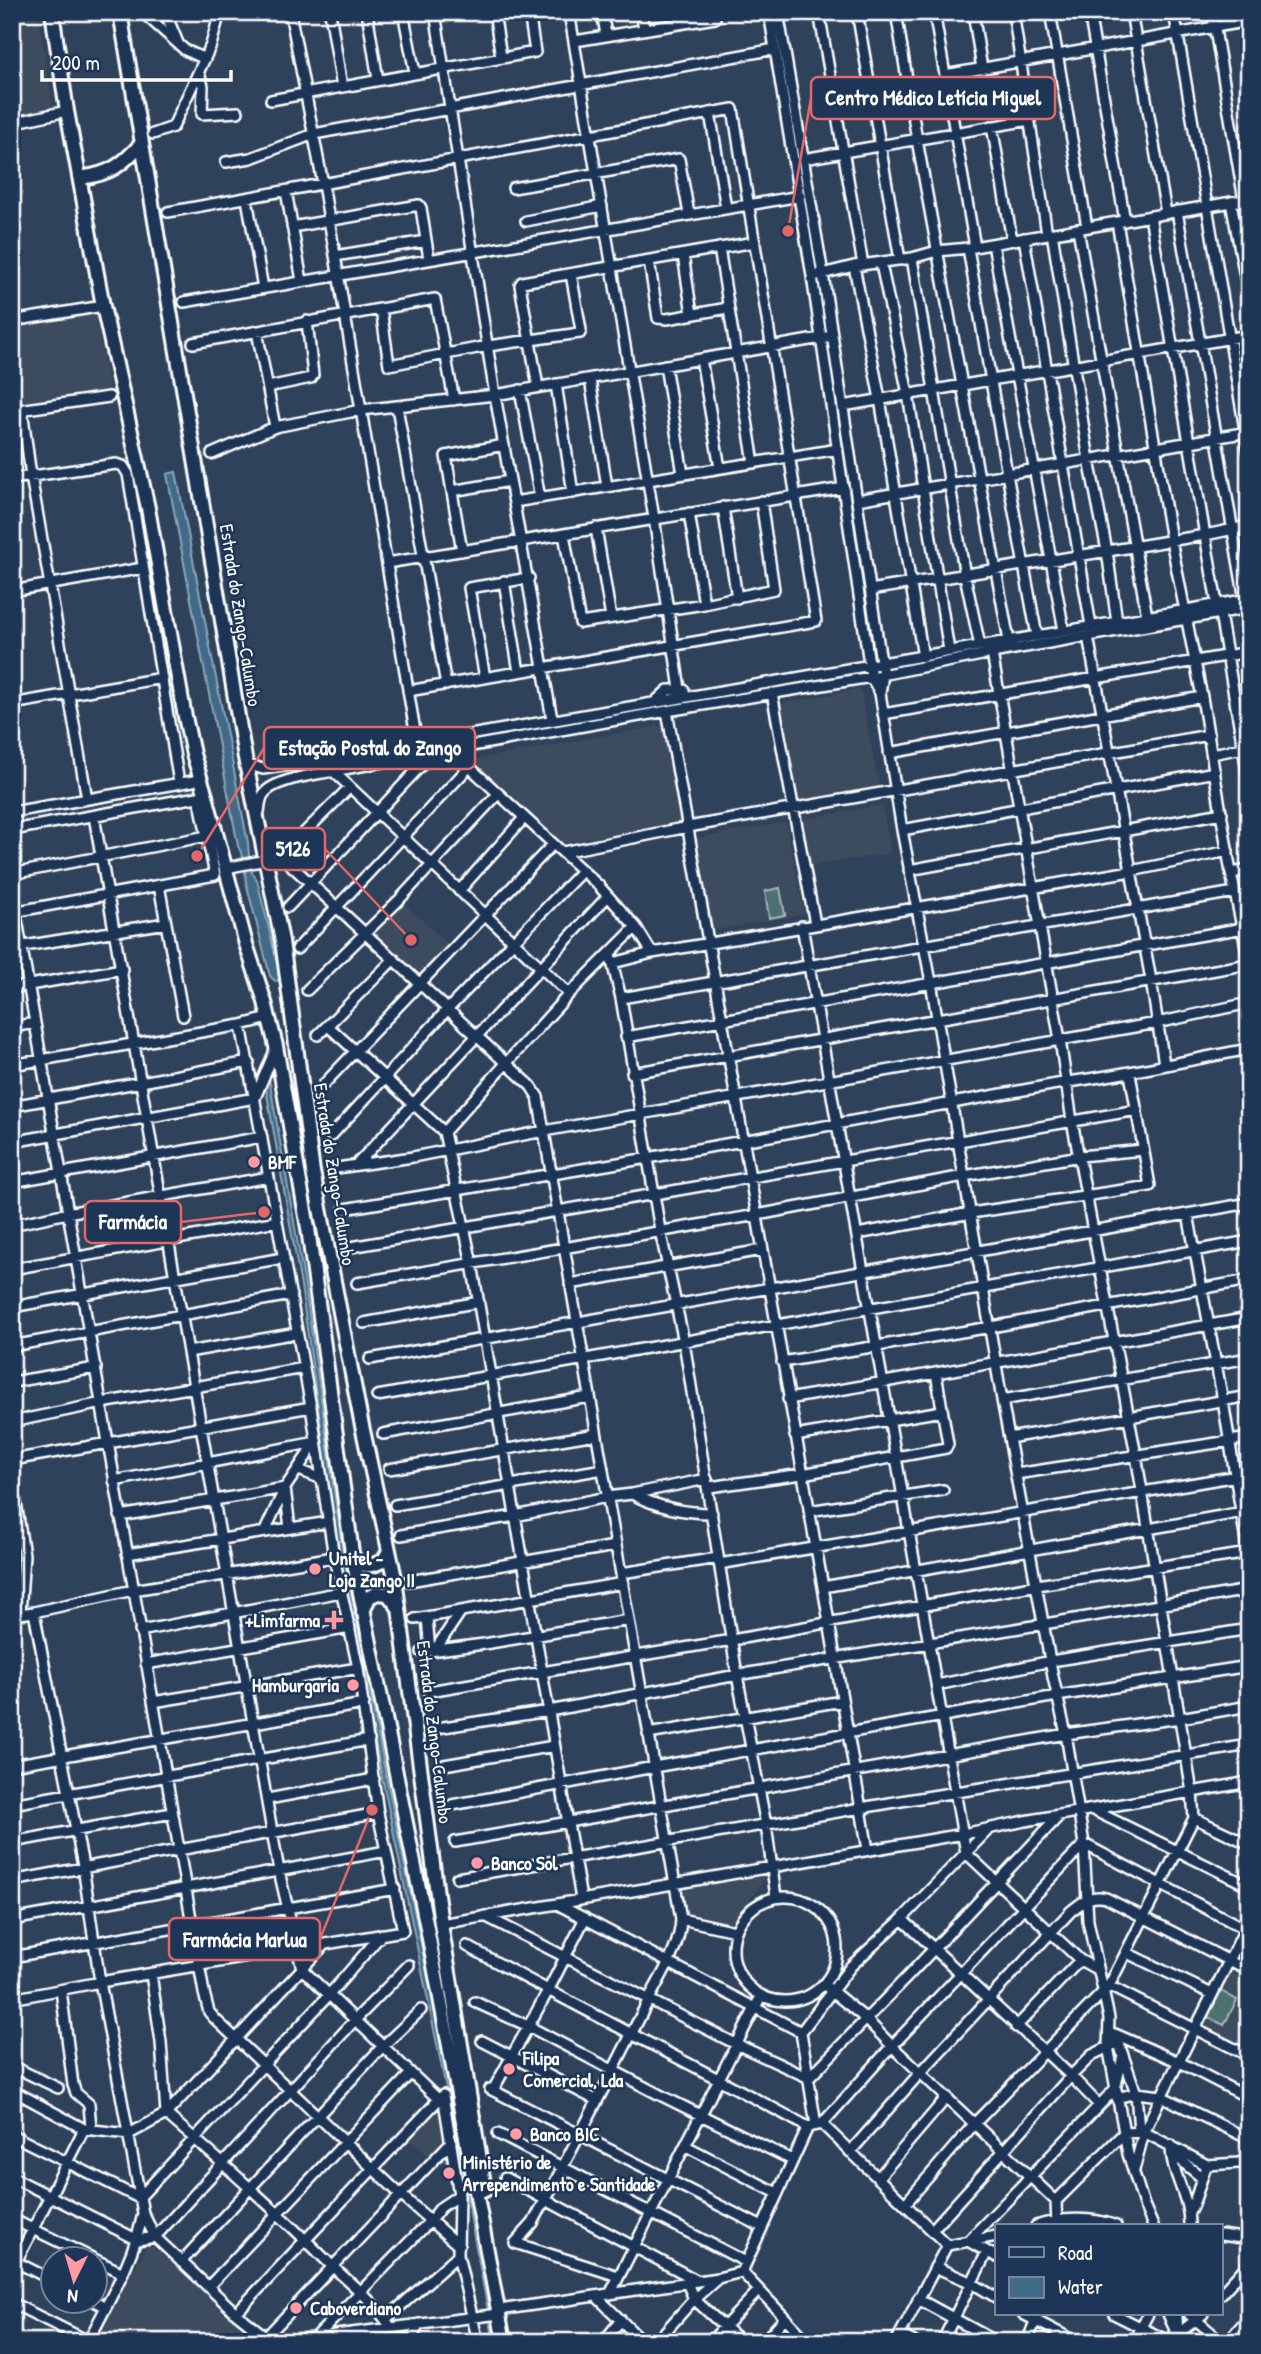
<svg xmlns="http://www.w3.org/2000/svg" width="1261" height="2354" font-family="'Patrick Hand',sans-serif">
	<rect width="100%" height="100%" fill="#2f425b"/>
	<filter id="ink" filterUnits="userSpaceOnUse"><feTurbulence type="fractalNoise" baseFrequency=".0143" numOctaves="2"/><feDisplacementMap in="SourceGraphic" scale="14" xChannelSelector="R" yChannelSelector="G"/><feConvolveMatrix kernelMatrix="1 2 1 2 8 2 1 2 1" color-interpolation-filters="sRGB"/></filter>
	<g filter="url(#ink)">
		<path fill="#3c4b5e" d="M38,15l16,98 -42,9v-102z
			M94,310l16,81 -89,15 -9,-46v-34z
			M860,689l19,97 -83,16 -18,-98z
			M664,725l17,98 -121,20 -93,-82z
			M882,805l9,48 -84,14 -9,-47z
			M786,822l18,92 -93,17 -17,-92z
			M402,901l49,46 -30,32 -50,-46z
			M767,1875l-41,59 -41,-12 -5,-34z
			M1228,1970l21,11v72l-50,-25z
			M437,2106l8,35 -15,16 -23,-20z
			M148,2243l120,99h-175z"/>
		<path fill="#4e6f6f" stroke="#a6b7b7" stroke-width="2" d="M780,888l5,27 -16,3 -4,-27z
			M1221,1991l16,9 -13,25 -17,-8z"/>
		<path fill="#406b88" stroke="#8ca6b8" stroke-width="2" d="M176,472l72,371 2,26 7,11 23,94 -1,6 -4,1 -5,-5 -24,-94 -2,-23 -6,-13 -71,-372z
			M269,1078l36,207 36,255 44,231 65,311 47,260h-3l-49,-259 -64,-311 -44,-231 -36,-255 -36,-203z"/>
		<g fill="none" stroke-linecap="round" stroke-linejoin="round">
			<defs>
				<path id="minor" d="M142,12l43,38 20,9
					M165,12l13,31
					M290,12l33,172 94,559
					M330,12l12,75
					M367,12l11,68
					M403,12l12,61
					M435,12l60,383 57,324
					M494,12l7,45
					M569,12l85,506 26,171
					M602,12l4,23
					M641,12l3,17
					M769,12l43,264 59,401 9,16
					M778,12l45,262 60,401 -3,18 22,137 29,152 71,418 51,277 13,57 18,110 4,77 21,97 -1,28 20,108 16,51 9,21
					M819,12l44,253
					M857,12l43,248
					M896,12l21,128 92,501
					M934,12l41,235
					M973,12l9,57
					M1013,12l34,222
					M1050,12l37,215
					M1089,12l36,209
					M1131,12l35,201
					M1174,12l75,441
					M1212,12l32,188
					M575,41l140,-23v-6
					M199,73l4,13 -1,28 36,-2
					M945,75l304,-54
					M271,100l264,-48 -6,-40
					M710,113l16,95
					M12,123l55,-12
					M992,126l20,114
					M153,134l20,-7 38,-82 9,-33
					M803,159l227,-39
					M226,162l25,-4 63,-24 461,-85
					M513,188l166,-29 10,55
					M286,191l16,90
					M247,199l16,89
					M1231,202l18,96
					M1177,211l68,389
					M168,212l565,-103 83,512 -408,70
					M526,221l76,-15
					M1117,222l54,318 31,157 29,176 18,88
					M292,227l127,-22 2,3 8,51
					M1078,229l69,387
					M1052,233l37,227 18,91 10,71
					M1024,238l67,388
					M993,244l71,387
					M719,248l35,215
					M968,248l39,226 30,162
					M683,255l9,59
					M335,256l91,-15
					M912,258l53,318 15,70
					M649,261l9,57 9,1 61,-11
					M881,264l27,130 41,257
					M854,266l26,133 43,258
					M818,275l36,-9 58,-8 25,-7 31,-3 281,-49
					M184,302l616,-106
					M381,309l8,56 99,-19 92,-13 1,-3 -10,-56
					M12,321l91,-15
					M257,331l18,96
					M193,343l242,-44 19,101
					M701,359l19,109
					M665,365l18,109
					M590,379l17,108
					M556,384l17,109
					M268,387l43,-9 2,-3 -6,-54
					M538,387l-18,-102 2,-3 233,-40
					M520,390l20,108
					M843,406l406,-71
					M397,407l49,278
					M22,409l9,67 56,323
					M12,411l97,-14
					M212,454l63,-27 86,-17 134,-15 332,-58
					M12,479l104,-15 7,2 5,8 51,309
					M452,491l58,-10
					M857,500l391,-68
					M514,502l324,-53
					M723,507l14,91
					M689,513l15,91
					M596,528l15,90
					M564,534l16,89 124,-19 70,-15 -13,-88
					M462,551l-16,-95 58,-11
					M387,563l457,-75
					M504,581l15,91
					M870,590l335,-55 -55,-319
					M12,591l131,-23
					M1217,604l-12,-69 44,-9
					M1220,614l29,168
					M1088,636l63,344 13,84
					M992,653l68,387 12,81 64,334 56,337 2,26 55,26
					M485,678l-16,-90 60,-10
					M772,693l43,231
					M656,701l12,-11h16
					M12,704l150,-26
					M667,711l156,876 45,263
					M883,714l366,-62
					M451,750l147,135 38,42 16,26
					M889,753l313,-56
					M1212,754l35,-7
					M246,759l3,6 14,4 80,-12 906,-158
					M333,771l236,223
					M349,788l-68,68 250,230 7,11 143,822c-1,30 -21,58 -34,84 -37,74 -75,147 -114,220l-18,20 103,33
					M12,812l181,-31
					M259,812c1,-6 1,-12 4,-17 10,-16 52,-20 70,-24l334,-60 204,-34 121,-24 257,-45
					M94,816l185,1055 23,98 137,131
					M12,830l191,-34
					M902,830l313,-58
					M563,852l125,-25 521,-92
					M226,868l40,-8
					M909,870l313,-57
					M1231,873l18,-3
					M12,874l195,-38
					M159,885l24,131
					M12,891l192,1102 5,19 6,7 186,176 58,51
					M459,891l65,-73
					M288,907l145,-154
					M13,912l202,-37 -16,-78
					M802,926l164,927 114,107
					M12,948l154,-25
					M297,949l172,-182
					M610,954l11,44 39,232 24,112 53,333 29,150 10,72
					M613,963l39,-10 479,-82 97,-20
					M12,988l110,-19
					M307,990l91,-89 100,-107
					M621,998l614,-106
					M328,1026l116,106
					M12,1027l23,-4
					M318,1035l76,-76
					M626,1037l623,-110
					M12,1065l229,-40 28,-7
					M632,1073l617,-109
					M324,1084l229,-240
					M12,1106l237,-44
					M331,1136l117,-127 134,-138
					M12,1142l243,-44 21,-50
					M356,1165l252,-269
					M337,1168l76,-11 131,-26 613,-108 92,-20
					M12,1182l250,-45
					M344,1209l304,-51 420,-76c61,-8 120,-22 181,-33
					M1188,1214l35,187 26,159
					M12,1225l55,-12 202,-36
					M857,1234l114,-21 179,-27 -20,-112
					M351,1247l786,-137
					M12,1269l265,-48
					M357,1283l400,-68 207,-39 116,-20 63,-6
					M570,1284l192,-34
					M12,1307l271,-49
					M364,1323l115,-21
					M12,1346l279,-51
					M188,1352l109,-19
					M370,1359l879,-156
					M782,1362l209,-35 258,-47
					M12,1382l84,-14
					M377,1396l872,-155
					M788,1399l461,-81
					M1002,1400l247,-42
					M12,1422l90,-19 202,-35
					M383,1434l206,-37
					M795,1436l147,-25
					M1009,1438l240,-42
					M12,1460l299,-53
					M389,1469l207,-35
					M299,1470l23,9
					M1016,1474l233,-36
					M12,1476l12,79 -4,59
					M114,1481l202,-39
					M709,1487l93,-13 144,-26 2,-4 -12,-71
					M632,1494c25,13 52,19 80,19
					M395,1505l208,-36
					M809,1511l134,-21
					M120,1516l165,-28 5,40
					M265,1531l20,-43 31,-46
					M401,1535l114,-19 92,-19 25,-3 75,-15
					M127,1554l202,-32
					M719,1564l530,-90
					M621,1573l97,-15
					M409,1581l206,-35
					M823,1587l426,-76
					M34,1612l49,254 17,116 43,231 12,24 81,76 30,24 15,5
					M12,1615l22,-3 99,-22 201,-33
					M427,1617l3,34
					M415,1619l208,-36
					M140,1631l201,-39
					M435,1650l26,-39
					M422,1652l62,-8 145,-24
					M146,1664l204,-36
					M937,1685l114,-24 198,-32
					M429,1691l303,-51 305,-55 212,-32
					M153,1702l205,-34 -24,-111 -23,-150 -70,-382
					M437,1728l112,-17 188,-36 512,-85
					M648,1734l194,-33
					M12,1765l352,-61
					M444,1765l110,-19
					M268,1799l106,-20
					M12,1804l357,-64
					M452,1805l202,-38 403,-71 192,-30
					M1093,1810l156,76
					M12,1842l160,-29
					M455,1842l611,-108 114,-16 69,-12
					M457,1878l450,-78 342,-55
					M12,1881l366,-68
					M733 1949a52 52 0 1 1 104 0a52 52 0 1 1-104 0Z
					M581,1899l-109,-635 -28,-132 125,-138 67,-67
					M557,1904l244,128
					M485,1916l251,128 73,34 101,-104 150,-159
					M681,1919l54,12
					M902,1919l169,157 28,29
					M12,1920l374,-69
					M441,1924l522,-90 62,-13 224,-39
					M467,1946c112,63 228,119 341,181
					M1127,1953l85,41
					M12,1957l383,-68
					M151,1974l10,68 5,72c57,49 113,99 166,152 20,19 45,38 59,62
					M1109,1986l85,-168
					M828,1988l38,31 26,27 164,155
					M61,1990l12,95 3,8 13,11 2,25
					M12,1999l88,-17 303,-51 -25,-118 -20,-145
					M475,2002l53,24 132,69 132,65
					M1016,2027l64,-67 18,10
					M1115,2034l64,28 70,36
					M1117,2038l19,55 3,38
					M482,2041l114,59
					M12,2066l46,22
					M490,2089l272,138
					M12,2090l72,39 45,5 37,-20 159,-170
					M493,2090l55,-99 37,-73
					M443,2095l16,100 -1,60 20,87
					M1117,2098l19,-5 25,3 88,43
					M822,2124l70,-78 192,-202 165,87
					M816,2125l-15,-93 50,-66 51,-47 85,-88
					M498,2134l248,128
					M12,2135l127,63 189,-202 54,-62
					M1171,2145c-1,28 19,51 18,81
					M686,2146l91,47
					M850,2152l70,-79 151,-162c12,-9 19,-17 35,-13l143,73
					M1172,2153l29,24
					M1134,2170l10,-38 15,-31 90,-180
					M12,2177l126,63 17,-3 200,-217 54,-55
					M505,2178l193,103
					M878,2178l69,-81
					M905,2204l70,-81 134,-137 140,70
					M1190,2211c8,-15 10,-31 17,-46
					M12,2219l111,54
					M1036,2226c24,-8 55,-10 80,0
					M1057,2226l-1,-25 68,-68 20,-1 63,33 32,-2 10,-5
					M932,2230l139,-154 21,-21 27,-13
					M1221,2235l28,4
					M947,2245l50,-9
					M997,2257l-29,-16 147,-152 8,-33
					M16,2262l36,18
					M181,2262l201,-215 39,-37
					M935,2267l37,16 25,15
					M12,2270l72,-141
					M742,2272l66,-145 14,-3 125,121
					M742,2272l66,70
					M687,2283l7,16 47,43
					M208,2287l202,-213
					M610,2294l151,-298
					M1221,2294l28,-31
					M596,2296l47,46
					M918,2299l79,43
					M94,2301l12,6
					M12,2303l76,38
					M506,2309l212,-31 24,-6
					M236,2313l207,-218
					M1023,2314l54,28
					M1114,2314l56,28
					M1168,2314l7,16
					M1177,2314l1,28
					M1189,2314l33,28
					M386,2319l72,-64
					M1178,2334l25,-20
					M900,2335l14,7
					M266,2337l185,-195
					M315,2338l115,-117 11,-14 18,-12
					M88,2342c21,-42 46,-83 55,-129
					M282,2342l217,-28
					M410,2342l9,-18
					M603,2342l18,-22
					M656,2342l38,-43 23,-20
					M710,2342l49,-52
					M763,2342l22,-24
					M896,2342l51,-97
					M942,2342l45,-90
					M1027,2342l11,-28
					M1133,2342l15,-28
					M1227,2342l22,-25"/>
				<path id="major" d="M52,12l15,99 36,195 45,202 36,204 9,42 13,42 40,148 19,58 11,44 32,182 44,325 75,375 77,414
					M120,12l125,746 37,183 31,231 48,249 34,157 46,346 44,266
					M80,178c31,-4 42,-13 62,-35
					M352,1554c7,14 19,14 32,6l5,-9
					M363,1612l6,-15 9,-4 10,1 11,14"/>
			</defs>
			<use href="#minor" stroke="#fff" stroke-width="14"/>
			<use href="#major" stroke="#fff" stroke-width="18"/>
			<use href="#minor" stroke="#1d3557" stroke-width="9"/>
			<use href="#major" stroke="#1d3557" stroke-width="12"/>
		</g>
	</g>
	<g fill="#ff9aa2" stroke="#1d3557" stroke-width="2.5">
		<circle cx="254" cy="1162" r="7"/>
		<circle cx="315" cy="1569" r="7"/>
		<path d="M330.5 1609.5h7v7h7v7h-7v7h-7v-7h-7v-7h7z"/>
		<circle cx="353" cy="1685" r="7"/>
		<circle cx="477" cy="1863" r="7"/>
		<circle cx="509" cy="2069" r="7"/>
		<circle cx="516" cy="2134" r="7"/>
		<circle cx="449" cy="2173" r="7"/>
		<circle cx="296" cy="2308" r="7"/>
	</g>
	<g text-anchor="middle" stroke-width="5" stroke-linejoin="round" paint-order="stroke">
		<g font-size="19" fill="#fff" stroke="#1d3557">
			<text transform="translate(241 615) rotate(81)" y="7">Estrada do Zango-Calumbo</text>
			<text transform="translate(335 1174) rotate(81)" y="7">Estrada do Zango-Calumbo</text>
			<text transform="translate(435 1732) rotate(83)" y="7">Estrada do Zango-Calumbo</text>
		</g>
		<g font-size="19" font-weight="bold" fill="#fff" stroke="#1d3557" text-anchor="start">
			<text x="268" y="1169">BMF</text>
			<text x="329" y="1565">Unitel -<tspan x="329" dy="22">Loja Zango II</tspan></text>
			<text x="320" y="1627" text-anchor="end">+Limfarma</text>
			<text x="339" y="1692" text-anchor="end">Hamburgaria</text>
			<text x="491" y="1870">Banco Sol</text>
			<text x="523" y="2065">Filipa<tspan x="523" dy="22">Comercial, Lda</tspan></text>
			<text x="530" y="2141">Banco BIC</text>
			<text x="463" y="2169">Ministério de<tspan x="463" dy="22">Arrependimento e Santidade</tspan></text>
			<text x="310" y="2315">Caboverdiano</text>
		</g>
	</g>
	<path fill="none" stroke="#e26868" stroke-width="2.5" d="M788 231L811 98M197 856L264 748M411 940L325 849M264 1212L181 1222M372 1810L320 1939"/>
	<g fill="#e26868" stroke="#1d3557" stroke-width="2.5">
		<circle cx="788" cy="231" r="7"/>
		<circle cx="197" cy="856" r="7"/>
		<circle cx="411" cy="940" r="7"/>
		<circle cx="264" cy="1212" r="7"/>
		<circle cx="372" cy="1810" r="7"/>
	</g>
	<g fill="#1d3557" stroke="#e26868" stroke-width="2.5">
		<rect x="811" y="77" width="244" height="42" rx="7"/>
		<rect x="264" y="727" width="211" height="42" rx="7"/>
		<rect x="262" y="828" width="63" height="42" rx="7"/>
		<rect x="85" y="1201" width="96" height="42" rx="7"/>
		<rect x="169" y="1918" width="151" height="42" rx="7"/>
	</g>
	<g font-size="21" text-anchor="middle" font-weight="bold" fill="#fff">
		<text x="933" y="105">Centro Médico Letícia Miguel</text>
		<text x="370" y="755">Estação Postal do Zango</text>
		<text x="293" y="856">5126</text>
		<text x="133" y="1229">Farmácia</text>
		<text x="245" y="1947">Farmácia Marlua</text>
	</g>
	<rect width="1261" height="2354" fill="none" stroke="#1d3557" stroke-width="42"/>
	<rect x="21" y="21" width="1219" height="2312" fill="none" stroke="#fff" stroke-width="2.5" filter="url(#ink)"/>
	<rect x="995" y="2224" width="228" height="91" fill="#1d3557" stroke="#77869a" stroke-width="2"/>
	<rect x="1009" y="2247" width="35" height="10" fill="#1d3557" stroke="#77869a" stroke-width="2"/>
	<text x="1058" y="2260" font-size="21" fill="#ffffff">Road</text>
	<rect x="1009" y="2277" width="35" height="21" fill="#406b88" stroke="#77869a" stroke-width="2"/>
	<text x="1058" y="2294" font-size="21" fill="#ffffff">Water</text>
	<g transform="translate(74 2280) rotate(185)"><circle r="33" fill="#1d3557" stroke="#77869a" stroke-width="2"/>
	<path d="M0-5L12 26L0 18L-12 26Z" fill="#ff9aa2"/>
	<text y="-10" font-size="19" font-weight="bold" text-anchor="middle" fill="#ffffff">N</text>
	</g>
	<path d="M42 70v10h189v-10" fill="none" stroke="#ffffff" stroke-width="3.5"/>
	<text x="52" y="70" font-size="21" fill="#ffffff" stroke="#1d3557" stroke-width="5" paint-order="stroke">200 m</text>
</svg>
